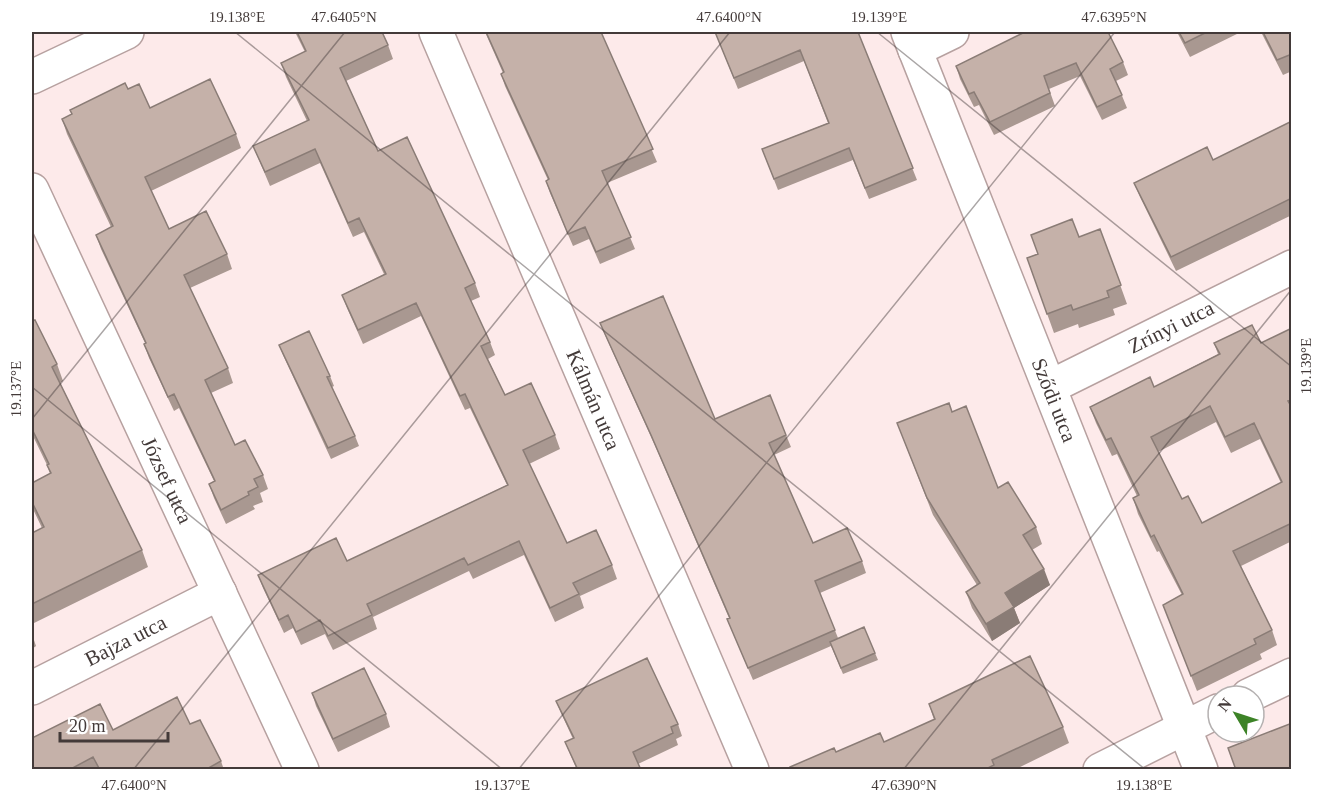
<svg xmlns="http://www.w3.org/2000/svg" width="1323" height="801" font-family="Georgia,serif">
	<rect width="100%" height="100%" fill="#fdeaea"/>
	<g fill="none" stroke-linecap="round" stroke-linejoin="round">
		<defs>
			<g id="street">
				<path id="s1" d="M436,32l316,738"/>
				<path id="s2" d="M908,32l293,738"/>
				<path d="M915,50l37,-18"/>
				<path d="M32,77l95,-45"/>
				<path id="s3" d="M32,190l270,580"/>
				<path id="s4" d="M1050,387l242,-120"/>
				<path id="s5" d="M32,688l188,-95"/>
				<path d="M1248,696l44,-21"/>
				<path d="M1100,770l118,-59"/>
			</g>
		</defs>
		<use href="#street" stroke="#b7a1a0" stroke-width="36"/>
		<use href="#street" stroke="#fff" stroke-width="33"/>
	</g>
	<path fill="#a99891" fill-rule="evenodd" d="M295,32h87l6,13 5,14 -47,22 32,70 97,132 5,14 -9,4 19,41 5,13 -7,4 17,36 50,40 5,14 -31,15 38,79 45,22 5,14 -37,17 4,12 -29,14 -31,-67 -51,24 -4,-8 -96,46 4,12 -44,21 -8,-16 -24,11 -8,-17 -9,5 -21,-45 -5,-13 89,-14 160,-76 -37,-77 -5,2 -44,-94 -58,28 -16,-36 -5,-13 42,-21 -20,-42 -11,5 -33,-74 -50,23 -17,-40 54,-25 -21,-44 -5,-14 24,-11z
		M485,32h116l56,130 -50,21 28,66 -35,15 -11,-25 -16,7 -23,-53 -4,-12 2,-1 -43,-94 -4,-12 2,-1z
		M715,32h143l59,148 -48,19 -16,-39 -75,30 -16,-41 66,-26 -24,-62 -66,28z
		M1177,32h64l-51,25z
		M1261,32h31v39l-9,4z
		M1123,62l5,13 -12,6 11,27 -25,12 -22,-44 -31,13 6,17 -61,29 -15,-30 -5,2 -14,-28 -4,-13z
		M128,89l22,19 86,26 5,14 -90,43 18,38 58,25 5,15 -42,19 38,80 5,15 -22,10 24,52 28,30 5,14 -8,4 3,9 -10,4 2,3 -29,15 -12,-26 -5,-14 5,-3 -35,-73 -5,3 -25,-53 -5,-14 1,-1 -44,-94 -5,-14 15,-8 -44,-93 -5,-15z
		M1292,121v94l-116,56 -36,-74 -6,-14 79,-23z
		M1100,229l27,75 -14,5 2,6 -36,13 -1,-4 -24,9 -27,-75z
		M32,321l25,43 6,17 -3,2 82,167 6,17 -116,57v-91l10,-5 -10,-21v-24l18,-9 -3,-9 -15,-31z
		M600,323l115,96 71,16 5,12 -17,8 39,88 49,18 4,12 -46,20 18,45 37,15 3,7 -35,14 -12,-28 -78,34 -21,-49 -5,-12 2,-1 -73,-170 -51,-113z
		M1292,328v213l-51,25 31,64 5,15 -17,9 2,5 -65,32 -34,-86 19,-10 -23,-44 -2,1 -19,-38 -5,-16 4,-2 -20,-42 -5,2 -16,-33 -6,-16 64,-20 64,-33 -4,-11h47zM1216,422l15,31 29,-14 21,44 -79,40 -20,-24 -24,-47z
		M279,345l51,31 4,10 -2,1 23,49 4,10 -28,13 -48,-104z
		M952,412l46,76 38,39 6,17 -10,6 18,35 -36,23 6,15 -28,18 -20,-33 -6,-16 11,-7 -44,-70 -36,-92z
		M32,634l4,12 -4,3z
		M312,693l74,21 4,13 -52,25 -22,-46z
		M556,701l122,23 4,12 -6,3 2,6 -40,19 3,6h-64l-12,-28 8,-3 -12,-26z
		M929,704l134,23 6,16 -55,27h-223l45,-18 48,-10 50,-22z
		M190,724l31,37 3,9h-192l81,-40z"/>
	<path fill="#8a7c76" d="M1044,569l6,16 -36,23 6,15 -28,18 -6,-17 19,-31z"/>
	<path fill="#c5b1a9" stroke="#8a7c76" stroke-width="1.5" fill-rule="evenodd" d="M297,32h85l6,13 -48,23 38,83 29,-14 68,146 -10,5 25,54 -9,4 24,49 26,-12 24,52 -32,15 44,93 29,-13 16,35 -39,18 6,11 -29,14 -31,-67 -51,24 -4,-7 -97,46 5,11 -44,21 -8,-16 -24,12 -8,-17 -9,5 -21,-45 78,-37 11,23 161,-76 -43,-91 -5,2 -44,-93 -58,27 -16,-35 44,-21 -27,-56 -11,5 -33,-74 -50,23 -12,-26 56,-26 -28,-57 25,-12z
		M486,32h115l52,117 -51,22 29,66 -35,15 -11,-25 -17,7 -22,-53 3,-2 -48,-105 3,-2z
		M715,32h143l55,136 -48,20 -16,-40 -75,31 -12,-30 67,-26 -29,-73 -66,28z
		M1025,32h83l15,30 -13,7 12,26 -25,12 -21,-44 -32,13 6,17 -60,29 -16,-30 -5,2 -13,-28z
		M1179,32h28l-22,11z
		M1263,32h29v22l-15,6z
		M210,79l26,55 -91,43 24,52 37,-18 21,43 -43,21 44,93 -23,12 30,65 10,-5 18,35 -9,4 4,8 -10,5 1,3 -28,15 -12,-26 6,-3 -41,-87 -6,3 -24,-53 2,-1 -50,-108 17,-9 -51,-107 10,-5 -2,-4 55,-27 3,6 11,-5 11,24z
		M1292,121v77l-121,59 -37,-74 73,-36 6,13z
		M1072,219l7,18 21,-8 21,56 -14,6 2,6 -36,13 -2,-5 -24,9 -20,-56 11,-4 -7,-19z
		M663,296l52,123 55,-24 16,40 -17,8 44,100 34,-15 15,33 -47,20 20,49 -87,38 -21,-49 3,-1 -79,-183 -51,-112z
		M35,320l22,44 -5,3 90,183 -110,54v-71l12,-6 -12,-25v-19l19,-10 -4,-8 2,-1 -17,-35v-108z
		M1252,325l9,18 31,-15v72l-4,1 4,7v115l-59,28 39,79 -18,9 2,5 -65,32 -28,-71 20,-11 -29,-59 -3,2 -18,-39 6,-3 -28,-57 -5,2 -16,-33 60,-30 4,10 66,-33 -6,-11zM1210,406l15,31 29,-14 28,59 -80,41 -14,-27 -6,3 -31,-62z
		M309,331l21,45 -3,1 28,59 -27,12 -49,-103z
		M949,403l3,9 14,-6 32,82 10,-6 28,45 -13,8 21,34 -39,24 9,14 -28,17 -20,-32 14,-9 -53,-85 -30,-75z
		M864,627l11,26 -34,15 -11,-26z
		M1030,656l33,71 -71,33 2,5 -10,5h-193l-1,-3 44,-19 2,4 44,-19 4,9 51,-23 -6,-15z
		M647,658l31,66 -7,3 2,6 -40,19 8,18h-63l-13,-28 9,-4 -18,-37z
		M364,668l22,46 -53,25 -21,-46z
		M177,697l13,27 10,-4 21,41 -16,9h-105l-7,-13 -24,13h-37v-29l1,-1 -1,-2 68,-34 13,26z
		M1292,723v47h-56l-8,-22z"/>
	<path fill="none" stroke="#433a39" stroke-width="1.5" stroke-opacity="0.45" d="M235,32l911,738M877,32l415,335M32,387l471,383M32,419l313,-387M133,770l597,-738M518,770l597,-738M903,770l389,-481M1288,770l4,-5"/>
	<g text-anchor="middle" stroke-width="6" stroke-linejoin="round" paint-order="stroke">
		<g font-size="21" fill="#433a39" stroke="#fff">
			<text dy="7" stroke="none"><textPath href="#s4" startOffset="135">Zrínyi utca</textPath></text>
			<text dy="7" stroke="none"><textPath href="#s1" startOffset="400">Kálmán utca</textPath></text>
			<text dy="7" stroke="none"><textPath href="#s2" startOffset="396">Sződi utca</textPath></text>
			<text dy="7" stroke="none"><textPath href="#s3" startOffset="320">József utca</textPath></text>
			<text dy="7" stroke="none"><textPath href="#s5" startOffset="105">Bajza utca</textPath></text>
		</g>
	</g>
	<rect width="1323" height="801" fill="none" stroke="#ffffff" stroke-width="66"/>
	<g transform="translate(1236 714) rotate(309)"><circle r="28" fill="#ffffff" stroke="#b4b0b0" stroke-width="1.5"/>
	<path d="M0-4.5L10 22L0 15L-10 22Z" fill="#3d8327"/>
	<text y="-9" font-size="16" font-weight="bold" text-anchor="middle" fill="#433a39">N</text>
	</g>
	<path d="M60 732v9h108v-9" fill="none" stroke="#433a39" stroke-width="3"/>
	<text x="69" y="732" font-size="18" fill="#433a39" stroke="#ffffff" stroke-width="4.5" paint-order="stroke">20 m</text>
	<rect x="33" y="33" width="1257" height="735" fill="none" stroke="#433a39" stroke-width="2"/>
	<g font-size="15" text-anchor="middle" fill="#433a39">
		<text x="237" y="22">19.138°E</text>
		<text x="344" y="22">47.6405°N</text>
		<text x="729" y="22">47.6400°N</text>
		<text x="879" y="22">19.139°E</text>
		<text x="1114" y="22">47.6395°N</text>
		<text transform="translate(1306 366) rotate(-90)" y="5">19.139°E</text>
		<text transform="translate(16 389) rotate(-90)" y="5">19.137°E</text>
		<text x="134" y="790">47.6400°N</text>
		<text x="502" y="790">19.137°E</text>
		<text x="904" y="790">47.6390°N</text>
		<text x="1144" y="790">19.138°E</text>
	</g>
</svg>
